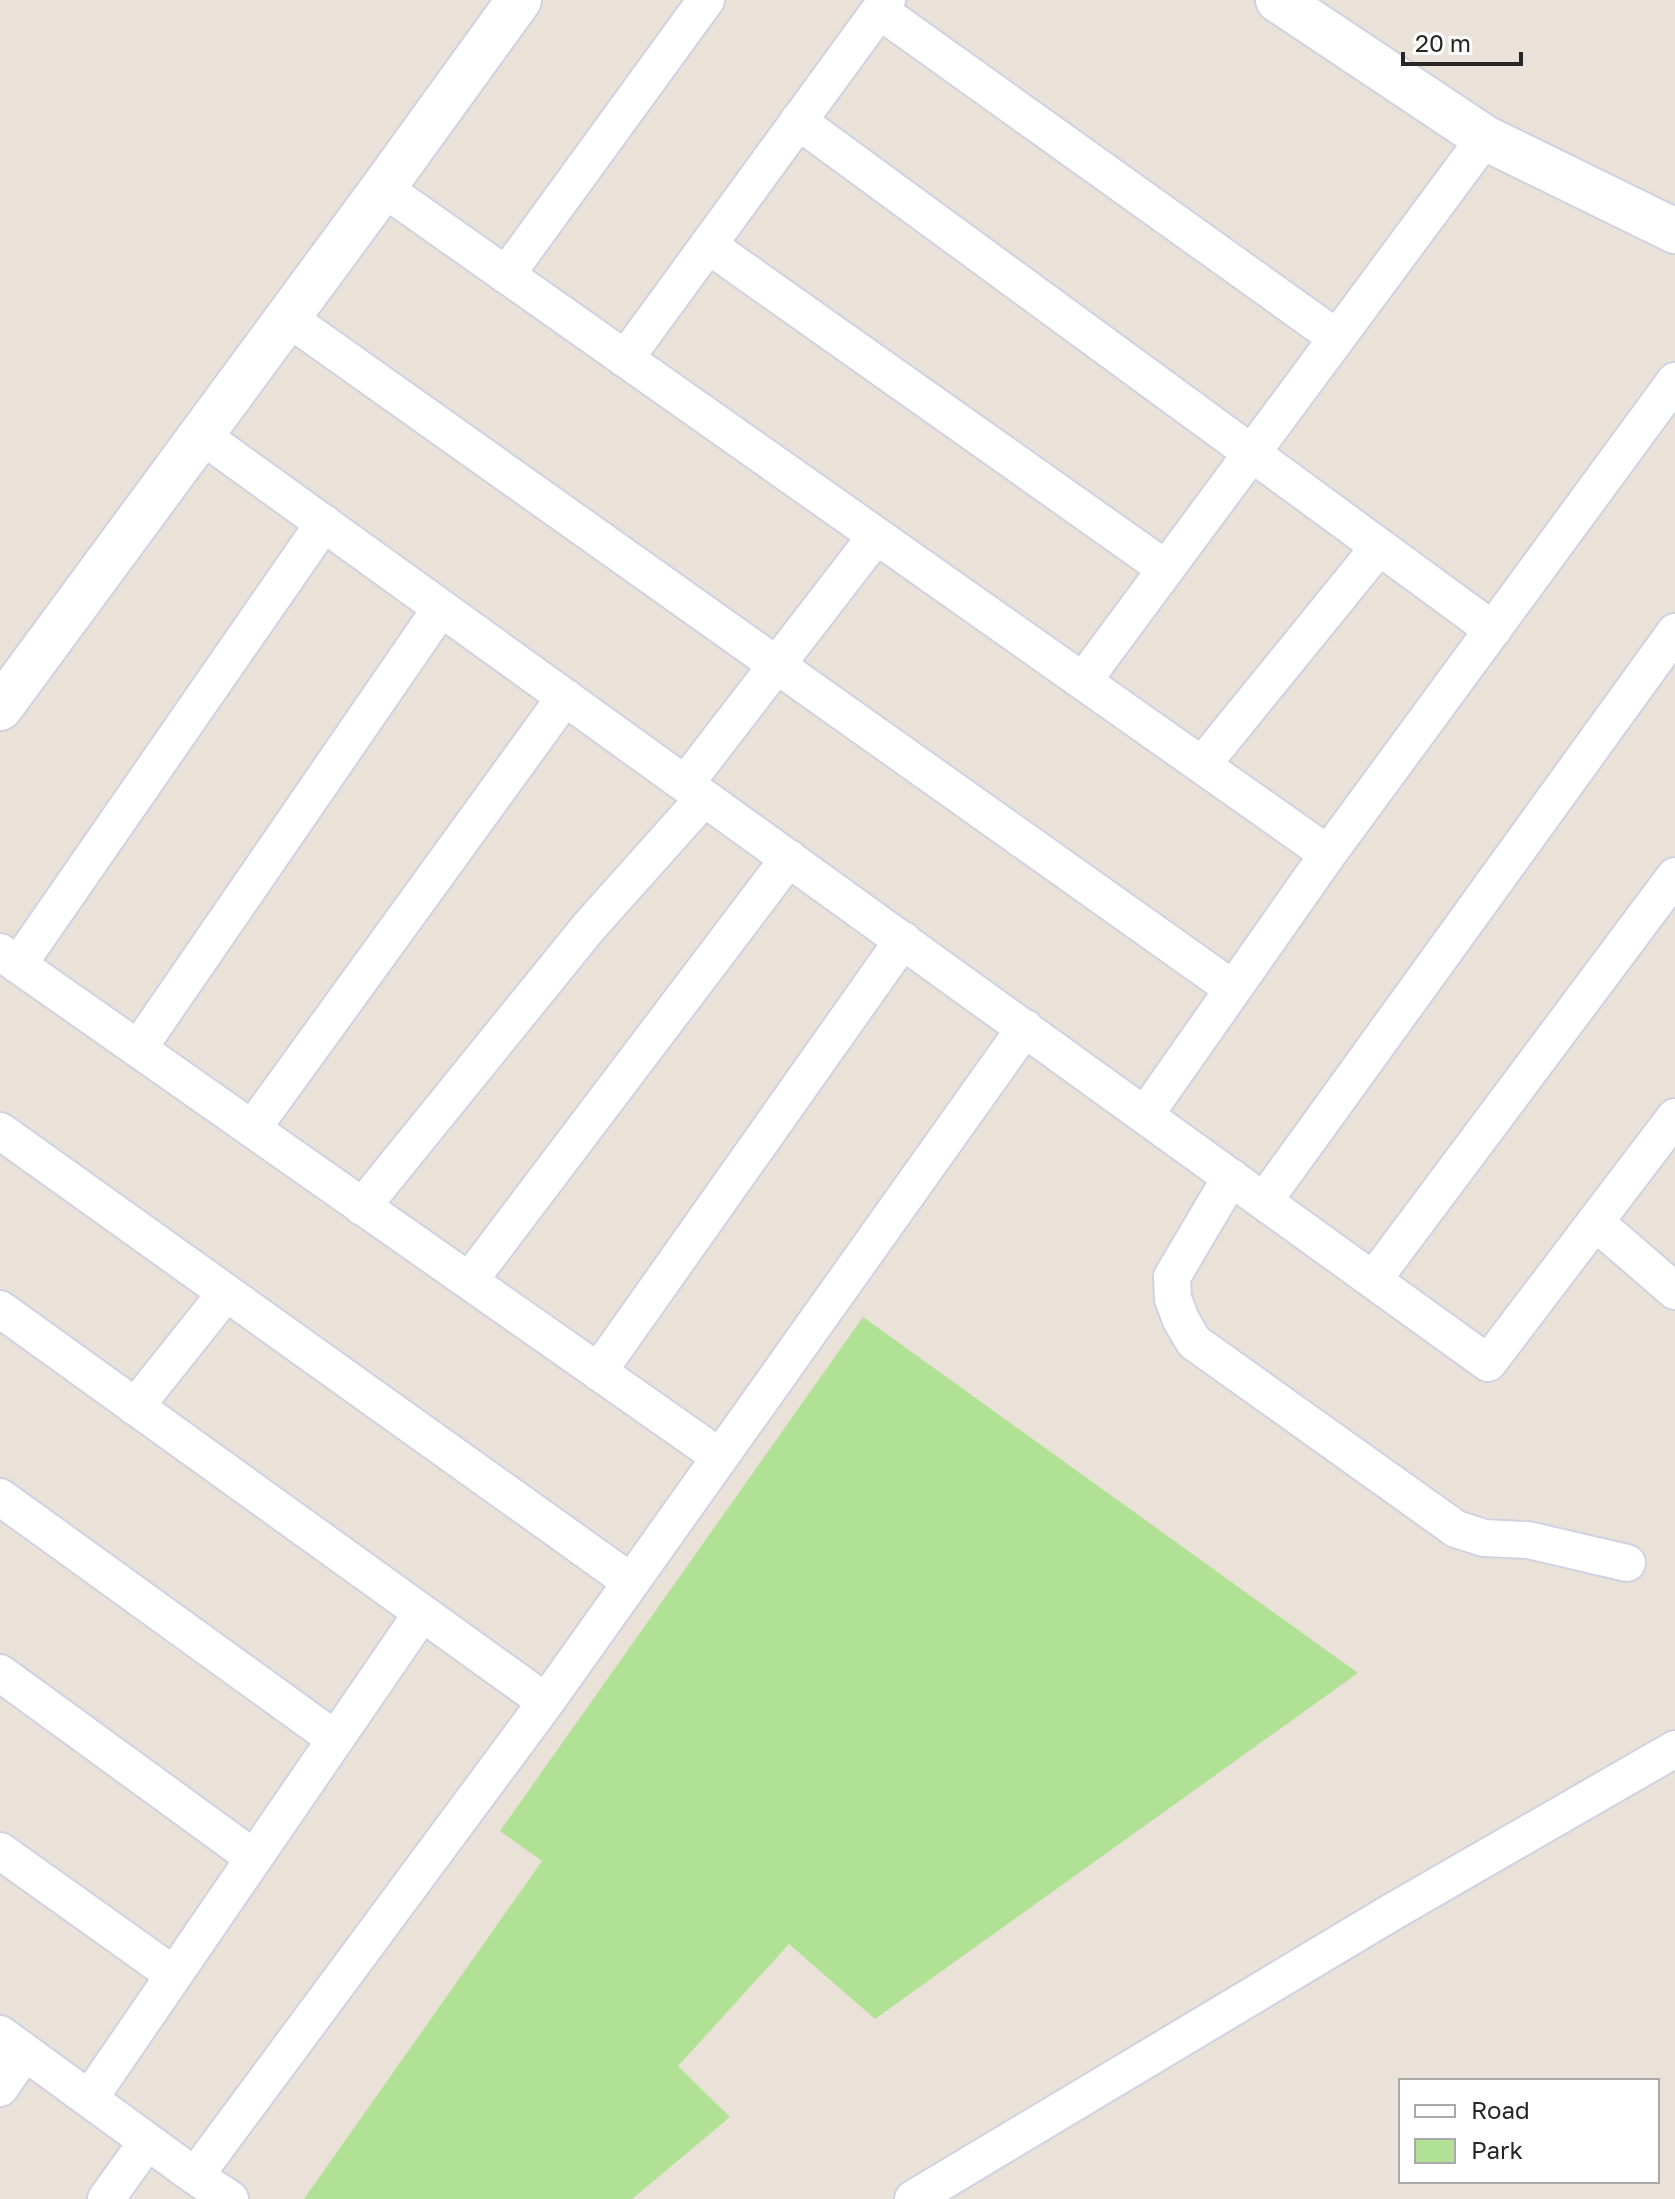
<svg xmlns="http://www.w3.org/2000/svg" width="1675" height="2199" font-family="'Golos Text',sans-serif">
	<rect width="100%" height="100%" fill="#eae2d8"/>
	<path fill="#b1e194" d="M863,1317l495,356 -483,346 -86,-75 -111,122 52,51 -98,82h-328l238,-338 -42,-30z"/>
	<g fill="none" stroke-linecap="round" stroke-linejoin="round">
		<defs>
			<path id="minor" d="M880,11l457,327
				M798,121l695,509
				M383,188l945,666
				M708,245l458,324
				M506,275l200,-275
				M288,318l945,671
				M625,359l262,-359
				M201,435l1287,928 187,-246
				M1083,681l402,-543
				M1202,765l177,-218
				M685,784l191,-248
				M0,952l720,505
				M18,965l306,-442
				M138,1049l303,-441
				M1145,1115l183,-261 347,-473
				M252,1129l313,-432
				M0,1131l631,451
				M1231,1177l-59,100 1,22 8,21 13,22 262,187 28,9 44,2 99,23
				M1264,1201l411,-569
				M362,1207l226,-279 116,-130
				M1595,1222l80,69
				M1373,1280l302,-404
				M469,1281l320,-423
				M0,1309l546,393
				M598,1372l305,-432
				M135,1407l91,-114
				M0,1497l335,242
				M0,1673l254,185
				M0,1851l174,124
				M0,2034l195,142 35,23
				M0,2088l25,-36
				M89,2099l333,-486
				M195,2176l351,-474 479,-674
				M106,2199l41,-57
				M913,2199l479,-287 283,-163"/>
			<path id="tertiary" d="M1278,0l207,138 190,93
				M0,708l383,-520 136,-188"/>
		</defs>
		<use href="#minor" stroke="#ced2e1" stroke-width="40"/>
		<use href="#tertiary" stroke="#ced2e1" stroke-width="48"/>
		<use href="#minor" stroke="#fff" stroke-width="36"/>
		<use href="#tertiary" stroke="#fff" stroke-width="44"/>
	</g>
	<rect x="1399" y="2079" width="260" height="104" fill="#ffffff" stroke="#a9a9a9" stroke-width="2"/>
	<rect x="1415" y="2105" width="40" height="12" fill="#ffffff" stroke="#a9a9a9" stroke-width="2"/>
	<text x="1471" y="2119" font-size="24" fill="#272727">Road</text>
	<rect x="1415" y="2139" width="40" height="24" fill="#b1e194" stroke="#a9a9a9" stroke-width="2"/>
	<text x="1471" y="2159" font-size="24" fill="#272727">Park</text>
	<path d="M1403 52v12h118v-12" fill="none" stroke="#272727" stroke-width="4"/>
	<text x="1415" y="52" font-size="24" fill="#272727" stroke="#ffffff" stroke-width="6" paint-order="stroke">20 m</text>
</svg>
